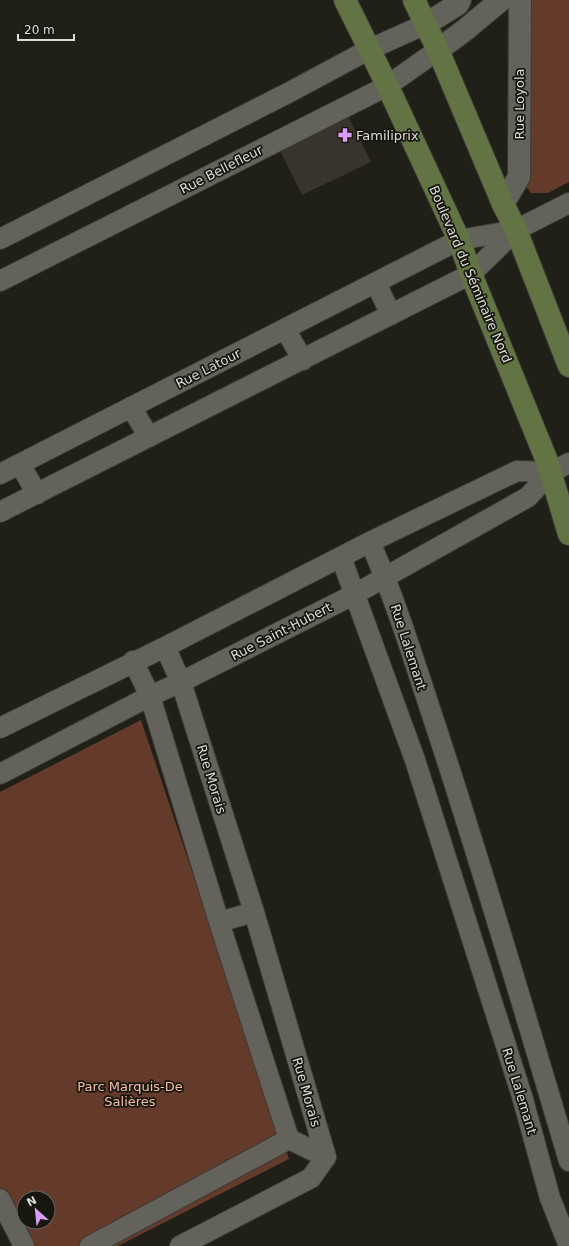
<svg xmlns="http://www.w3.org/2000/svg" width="569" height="1246" font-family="'DejaVu Sans',sans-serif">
	<rect width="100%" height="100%" fill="#201f18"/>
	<path fill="#643a2a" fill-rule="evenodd" d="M527,0h42v182l-21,11h-17l-12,-16z
		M141,720l148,439 -171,87h-102l-16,-32v-422zM24,1198h24v24h-24z"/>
	<path fill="#38332c" d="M347,114l24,48 -69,33 -23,-46z"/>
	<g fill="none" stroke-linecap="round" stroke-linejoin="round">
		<defs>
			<path id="minor" d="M0,239l288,-146 82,-44 56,-25
				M0,281l387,-195 51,-36
				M376,283l15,32
				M285,329l18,31
				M131,407l18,30
				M20,464l17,30
				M0,474l459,-234 57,-10 53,-27
				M0,512l471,-238 45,-44
				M370,542c27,61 46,125 67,188 47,143 89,287 132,431
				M341,557l74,203 107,336 28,102 19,48
				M165,647l16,35 73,230 72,245 -15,21 -131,68
				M0,728l165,-81 205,-105 147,-71 34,1
				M0,774l150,-78 31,-14 174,-88 173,-97 23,-25 18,-9
				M219,922l35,-10
				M289,1139l37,18
				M0,1199l24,47
				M90,1246l199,-107 -70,-217 -69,-226 -17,-35"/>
			<path id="tertiary" d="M426,24l32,-20 2,-4
				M438,50l27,-20 36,-30
				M503,204l16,-27 1,-177"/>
			<path id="secondary" d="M345,0l44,89 70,151 12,34 76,187 22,73
				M414,0l24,50 65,154 13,26 53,136"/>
		</defs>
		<use href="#minor" stroke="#3d3c37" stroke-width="22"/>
		<use href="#tertiary" stroke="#3d3c37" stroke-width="24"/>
		<use href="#secondary" stroke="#3d3c37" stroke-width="24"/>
		<use href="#minor" stroke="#64635b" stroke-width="20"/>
		<use href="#tertiary" stroke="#64635b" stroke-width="22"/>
		<use href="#secondary" stroke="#627444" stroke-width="22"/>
	</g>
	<defs>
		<symbol id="pharmacy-bare" viewBox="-9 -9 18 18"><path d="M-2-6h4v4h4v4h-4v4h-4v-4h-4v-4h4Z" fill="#d89bf8" stroke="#17160f" stroke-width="2.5" paint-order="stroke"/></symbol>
	</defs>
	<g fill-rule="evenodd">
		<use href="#pharmacy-bare" x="335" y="125" width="20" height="20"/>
	</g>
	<g text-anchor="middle" stroke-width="3.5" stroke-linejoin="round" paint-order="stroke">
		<g font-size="13" fill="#ddddd8" stroke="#17160f">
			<text transform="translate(519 104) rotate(-90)" y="5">Rue Loyola</text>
			<text transform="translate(221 169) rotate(-27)" y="5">Rue Bellefleur</text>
			<text transform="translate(471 274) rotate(67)" y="5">Boulevard du Séminaire Nord</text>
			<text transform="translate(208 368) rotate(-27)" y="5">Rue Latour</text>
			<text transform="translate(281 631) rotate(-27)" y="5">Rue Saint-Hubert</text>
			<text transform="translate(409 647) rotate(72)" y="5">Rue Lalemant</text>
			<text transform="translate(212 779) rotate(73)" y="5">Rue Morais</text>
			<text transform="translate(520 1091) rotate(73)" y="5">Rue Lalemant</text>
			<text transform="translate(307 1092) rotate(74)" y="5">Rue Morais</text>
		</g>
		<g font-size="13" fill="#ddddd8" stroke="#17160f" text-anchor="start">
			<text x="356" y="140">Familiprix</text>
		</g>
		<g font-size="13" fill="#f5bea8" stroke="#17160f">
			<text x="130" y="1091">Parc Marquis-De<tspan x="130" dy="15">Salières</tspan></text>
		</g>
	</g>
	<g transform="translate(36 1210) rotate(333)"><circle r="19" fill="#17160f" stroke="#66665f"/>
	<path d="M0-3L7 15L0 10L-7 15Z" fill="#d89bf8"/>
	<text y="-6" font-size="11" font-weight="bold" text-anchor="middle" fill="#ddddd8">N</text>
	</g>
	<path d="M18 34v6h56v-6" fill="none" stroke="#ddddd8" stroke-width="2"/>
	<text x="24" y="34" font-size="12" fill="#ddddd8" stroke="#17160f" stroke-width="3" paint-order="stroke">20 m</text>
</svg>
